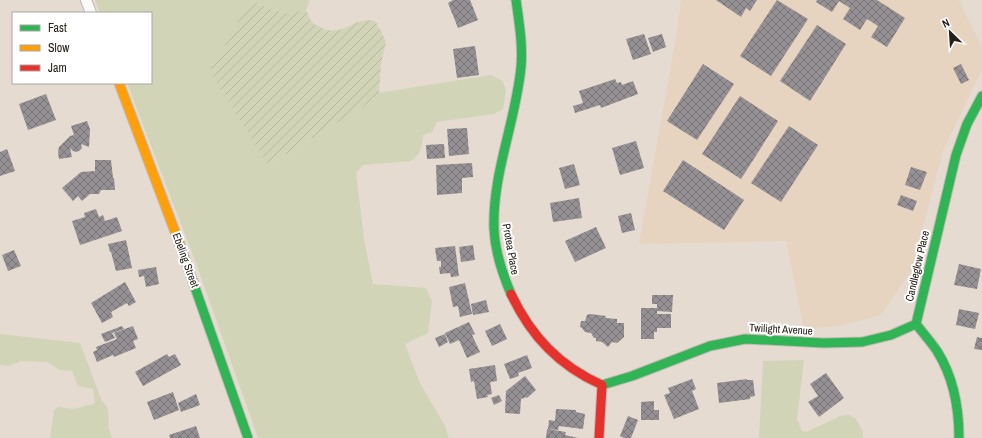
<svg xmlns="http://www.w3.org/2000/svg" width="982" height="438" font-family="'Archivo Narrow',sans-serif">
	<defs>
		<pattern id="garden-furrows" width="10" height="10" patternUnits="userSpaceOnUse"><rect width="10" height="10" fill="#d2d4b8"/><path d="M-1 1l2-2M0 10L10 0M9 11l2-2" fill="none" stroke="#b4b69d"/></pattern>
		<pattern id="building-cross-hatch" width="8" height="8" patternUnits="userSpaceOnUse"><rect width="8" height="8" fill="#959094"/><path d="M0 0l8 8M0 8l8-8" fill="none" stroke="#797578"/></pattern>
	</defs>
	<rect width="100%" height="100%" fill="#e5dbd0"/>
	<path fill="#e6d4c1" d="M681,0h278l23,47v22l-39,82 -31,118 -31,46 -42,11 -35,3 -18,-88 -147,3 37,-207z"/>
	<path fill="#d2d4b8" d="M95,0h215l-4,10 -16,3 -17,-3 -18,-8 13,163 95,-58 16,-14 112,-18 12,6 3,9 -3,19 -9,5 -57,8 -5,10 -9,3c-1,11 -2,20 -12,26l-48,4 -7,8 8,66 9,45 53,4 6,13 -4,32 -23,11 15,39 25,43 4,12h-191l-62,-175 -69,-180h24v-70h-51z
		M0,334l80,9 22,58c10,8 5,17 7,28 1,3 2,6 3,9h-62l4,-28 4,-3 16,2 19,-5 2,-1 -2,-14 -15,-3 -6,-15 -12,-1 -13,-8 -26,-1 -12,5 -9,-1z
		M804,360l-7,59 5,12 5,1 33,-16 9,-1 7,4 7,13v6h-104l4,-77z"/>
	<path fill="url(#garden-furrows)" d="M255,2l18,8 16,3 17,-3c2,4 4,10 7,13 2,2 6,3 9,5 22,10 33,-13 53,-7l5,8 6,13 -5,22 -2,29 -16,14 -95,58 -58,-94 39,-68z"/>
	<path fill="url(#building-cross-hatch)" d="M453,0h17l8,20 -20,8 -10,-25z
		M716,0h41l-7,11 -4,-3 -5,9z
		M777,0l31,19 -37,57 -31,-20z
		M817,0h60l28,18 -18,29 -16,-10 7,-11 -11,-7 -7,11 -17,-11 7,-11 -11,-7 -7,11 -16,-10z
		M817,25l29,19 -36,57 -30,-20z
		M644,34l7,20 -18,6 -7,-21z
		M662,34l4,13 -13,5 -5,-14z
		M475,46l4,29 -22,3 -4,-29z
		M703,64l31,20 -37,56 -30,-19z
		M961,64l8,16 -8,4 -8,-16z
		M615,79l2,4 4,-1 1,3 11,-4 5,13 -37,14 -1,-3 -25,8 -2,-7 10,-3 -4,-12z
		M46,94l10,26 -28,10 -9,-26z
		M740,96l38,25 -37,58 -39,-25z
		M87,121l3,8 -1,18 -8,-3 1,4 -3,3 -3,1 -3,-1 -3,-3 2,9 -13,2 -1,-7 1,-5 11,-11 4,-1 -3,-9z
		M789,126l29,19 -37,57 -30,-19z
		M467,128l2,26 -20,2 -2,-27z
		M636,141l8,27 -24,7 -8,-27z
		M444,144l1,14 -18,1 -1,-14z
		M7,149l8,22 -15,5v-24z
		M95,160h16l2,18h1l1,12h-14l-2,4h-9l-8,7 -4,-5 -5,5 -11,-13 19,-16 14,-1z
		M683,160l61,40 -20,30 -61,-39z
		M472,163l1,14 -11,1v15l-25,2 -1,-30z
		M574,164l6,21 -15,4 -6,-21z
		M911,167l16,5 -7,18 -15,-5z
		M901,195l16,6 -4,10 -16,-6z
		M579,198l3,20 -29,4 -3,-19z
		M96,209l3,8 4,-2 2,6 12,-4 5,14 -42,14 -8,-24 13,-4 -1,-4z
		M631,213l4,17 -13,3 -4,-17z
		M596,227l10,21 -31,14 -10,-21z
		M126,240l6,28 -16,3 -5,-19h-1l-2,-8z
		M473,245l2,15 -14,2 -2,-15z
		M455,246l4,30 -8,1 -1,-4 -10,1 -1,-7h2v-6h-4l-2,-13z
		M14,250l7,16 -13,5 -6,-16z
		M959,264l22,5 -4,20 -23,-4z
		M156,267l3,17 -13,3 -2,-11 -5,1 -1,-7z
		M125,282l11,20 -7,4 -2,-3 -16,9 2,5 -11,6 -11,-20z
		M465,283l7,31 -12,3 -2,-11 -5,1 -4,-20z
		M652,295h21l-1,17 -15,-1v3h14v14h-14v4h-3v7h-13v-31h16v-4h-5z
		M486,300l3,12 -16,3 -2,-11z
		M959,309l20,4 -4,16 -19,-4z
		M590,314l16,2 -1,2 12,1v4h7v14l-7,6 -5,-1 -4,5 -6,-5 -6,-1v-3h-2l-3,-5 -6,-1 -3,-4 -2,-1 1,-6h4l2,-6z
		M469,322l6,12 -3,1 8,17 -13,6 -8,-18 -9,4 -5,-11z
		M500,324l7,15 -15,7 -7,-15z
		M122,326l2,3 -12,4 3,5 -10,4 -4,-8z
		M133,326l5,13 -5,2 3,7 -22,9 -1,-2 -16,7 -4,-10 4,-2 -1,-3 21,-8 -3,-6z
		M445,334l3,8 -9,5 -4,-9z
		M977,337l5,1v12l-8,-1z
		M167,354l2,3 6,-3 6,11 -38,21 -8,-14z
		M527,355l5,13 -14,5 1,3 -9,3 -6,-15z
		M495,365l2,16 -7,1 2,12 -5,1 1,2 -11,2 -3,-18 -3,1 -2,-13z
		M826,373l18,25 -25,19 -11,-15 10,-6 -8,-12z
		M525,376l11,14 -9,8 -1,-1 -4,2 -1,-1 -1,16 -15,-1 1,-22z
		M692,379l4,10 -4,2 7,18 -25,10 -10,-24 6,-2 -2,-5z
		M747,379v1h6l2,16 -5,1v2l-31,4 -2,-20z
		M173,392l6,18 -25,10 -7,-18z
		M196,394l4,11 -19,7 -3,-9z
		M499,395l3,6 -8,4 -3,-7z
		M654,401v9h5v10h-18v-18z
		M556,409l20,1v2l9,2 -2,15 -24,-3 -1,4 -10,-1 1,-9 6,1z
		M628,416l10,4 -7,18h-7l-4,-2z
		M196,426l4,12h-30l-1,-3z
		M547,429l19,3 -1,3 13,3h-32z"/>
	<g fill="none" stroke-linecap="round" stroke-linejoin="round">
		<defs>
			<path id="street" d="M86,0l5,13"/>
			<path id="fast" d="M180,245l68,193
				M511,294c-9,-21 -16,-43 -17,-65 -2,-55 22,-108 27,-162 2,-22 -2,-45 -5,-67
				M602,385l30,-9 78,-30 35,-7 79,4 38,-1 29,-7 25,-11
				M959,438c0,-31 -5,-60 -22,-87 -6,-9 -14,-18 -21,-27l40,-169 11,-31 15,-28"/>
			<path id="slow" d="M119,83l61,162"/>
			<path id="jam" d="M511,294c20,42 48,72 91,91l-3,53"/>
		</defs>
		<use href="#street" stroke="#c1bab1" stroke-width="12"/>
		<use href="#fast" stroke="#c1bab1" stroke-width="11"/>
		<use href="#slow" stroke="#c1bab1" stroke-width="11"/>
		<use href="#jam" stroke="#c1bab1" stroke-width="11"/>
		<use href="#street" stroke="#fbfaf8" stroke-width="10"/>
		<use href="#fast" stroke="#30b455" stroke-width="9"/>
		<use href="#slow" stroke="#ff9f0a" stroke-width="9"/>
		<use href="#jam" stroke="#e5322d" stroke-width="9"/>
	</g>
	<g text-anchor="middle" stroke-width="4" stroke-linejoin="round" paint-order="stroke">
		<g font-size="11" fill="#262018" stroke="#fff">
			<text transform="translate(511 249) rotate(80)" y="4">Protea Place</text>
			<text transform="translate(186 260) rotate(70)" y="4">Ebeling Street</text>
			<text transform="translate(917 266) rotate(-77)" y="4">Candleglow Place</text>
			<text transform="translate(781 329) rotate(3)" y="4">Twilight Avenue</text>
		</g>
	</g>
	<rect x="12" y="12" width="140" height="72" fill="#ffffff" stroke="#a8a6a3"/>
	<rect x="20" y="25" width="20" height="6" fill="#30b455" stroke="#a8a6a3"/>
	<text x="48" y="32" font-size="12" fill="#262018">Fast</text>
	<rect x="20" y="45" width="20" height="6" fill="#ff9f0a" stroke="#a8a6a3"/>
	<text x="48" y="52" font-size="12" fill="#262018">Slow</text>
	<rect x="20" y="65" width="20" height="6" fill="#e5322d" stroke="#a8a6a3"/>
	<text x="48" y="72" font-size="12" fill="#262018">Jam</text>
	<g transform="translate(950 32) rotate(335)" stroke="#ffffff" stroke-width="3" paint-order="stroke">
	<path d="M0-3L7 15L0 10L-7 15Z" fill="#262018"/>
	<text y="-6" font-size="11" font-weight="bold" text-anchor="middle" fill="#262018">N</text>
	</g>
</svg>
